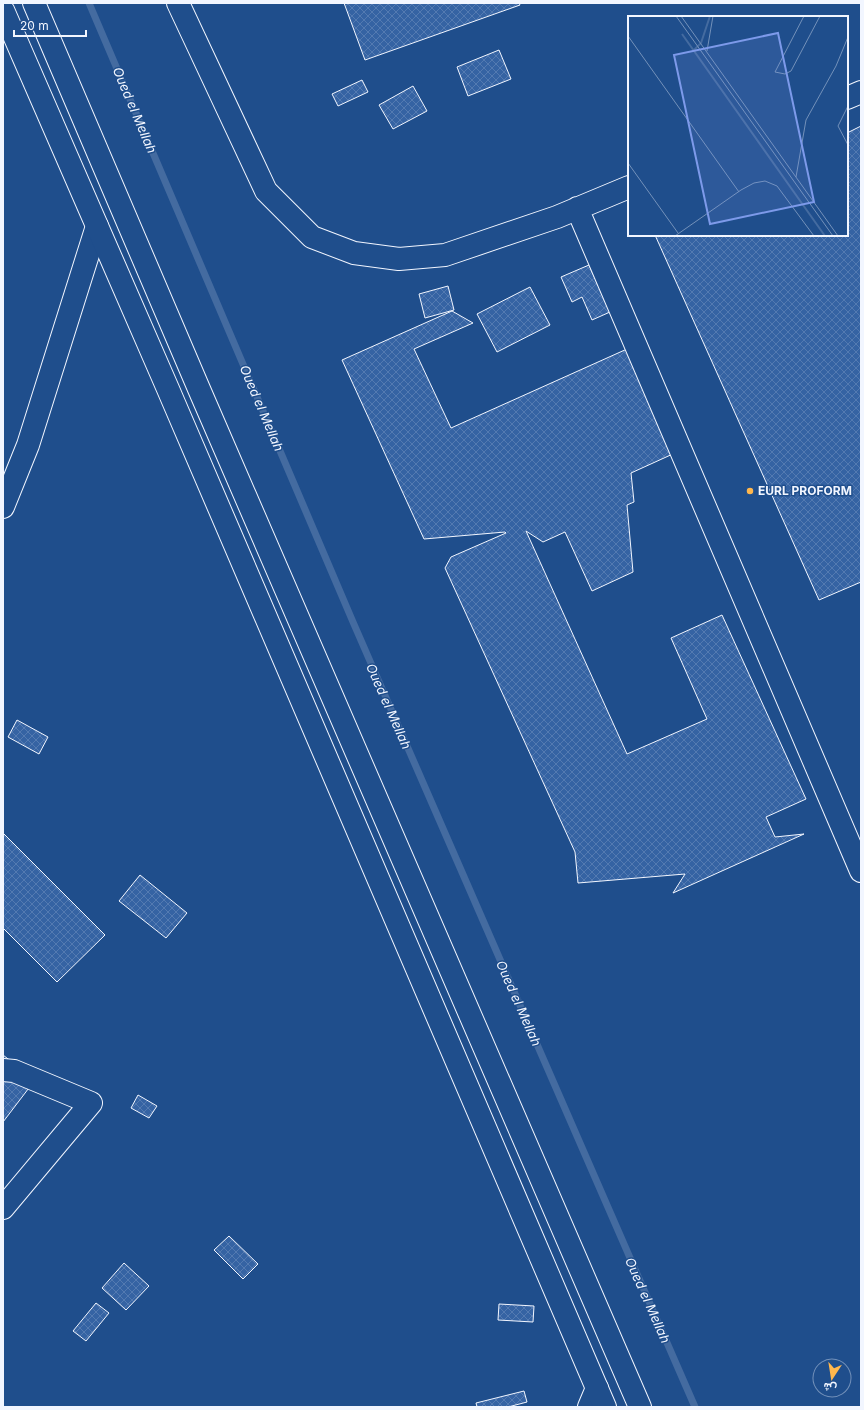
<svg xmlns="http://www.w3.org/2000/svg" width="864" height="1410" font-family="Inter,Vazirmatn,sans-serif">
	<defs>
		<pattern id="building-cross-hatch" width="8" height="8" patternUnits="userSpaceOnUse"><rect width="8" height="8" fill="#3563a3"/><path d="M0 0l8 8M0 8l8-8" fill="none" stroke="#537ab1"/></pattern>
	</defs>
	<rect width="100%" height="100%" fill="#1f4e8c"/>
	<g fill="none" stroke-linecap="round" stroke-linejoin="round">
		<path stroke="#446ba0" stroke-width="7" d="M89,3l264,619 342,785"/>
	</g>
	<path fill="url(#building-cross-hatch)" stroke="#f2f6ff" d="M344,3h175l1,2 -155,55z
		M499,50l12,29 -43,17 -11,-29z
		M362,80l6,12 -30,14 -6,-12z
		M413,86l14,25 -34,18 -14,-24z
		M861,126v456l-42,18 -164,-365h192v-102z
		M589,265l21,47 -18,8 -10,-23 -10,5 -11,-25z
		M448,286l6,24 -29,8 -6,-24z
		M530,287l20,38 -53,27 -20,-38z
		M452,311l21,12 -59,26 37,79 176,-79 48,104 -44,20 3,29 -7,3 6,67 -41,19 -27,-59 -22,10 -17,-11 101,223 80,-35 -36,-81 51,-23 84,184 -40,18 9,20 29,-3 -131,59 12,-19 -107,9 -3,-31 -130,-284 6,-11 55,-24 -1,-1 -81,7 -82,-179z
		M17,720l31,17 -9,17 -31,-17z
		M3,833l102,102 -48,47 -54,-54z
		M140,875l47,38 -21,25 -47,-37z
		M3,1055l32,25 -32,42z
		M138,1095l19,11 -8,12 -18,-10z
		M229,1236l29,28 -15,15 -29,-29z
		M124,1263l25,23 -23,24 -24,-22z
		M96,1303l13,10 -23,28 -13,-10z
		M499,1304l35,2 -1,16 -35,-2z
		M524,1391l3,11 -19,5h-31l-1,-4z"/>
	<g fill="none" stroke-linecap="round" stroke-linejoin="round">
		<defs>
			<path id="minor" d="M178,3l88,188 46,46 42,16 45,6 46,-4 112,-38 72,-30
				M847,98l14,-6
				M577,208l284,663
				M3,507l25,-62 69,-219
				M3,1070l11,1 77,32 -88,105
				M589,1407l8,-19"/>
			<path id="major" d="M34,3l165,386 441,1018
				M3,10l165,379 437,1018"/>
		</defs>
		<use href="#minor" stroke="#f2f6ff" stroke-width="24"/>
		<use href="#major" stroke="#f2f6ff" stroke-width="24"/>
		<use href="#minor" stroke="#1f4e8c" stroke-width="22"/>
		<use href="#major" stroke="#1f4e8c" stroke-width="22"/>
	</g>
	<circle fill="#ffb74d" stroke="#1f4e8c" stroke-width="1.5" cx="750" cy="491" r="4"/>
	<g text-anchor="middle" stroke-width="3" stroke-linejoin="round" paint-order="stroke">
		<g font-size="12" font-weight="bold" fill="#f2f6ff" stroke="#1f4e8c" text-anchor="start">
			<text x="758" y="495">EURL PROFORM</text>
		</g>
		<g font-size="13" font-style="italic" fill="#f2f6ff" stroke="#1f4e8c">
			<text transform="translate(135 110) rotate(67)" y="5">Oued el Mellah</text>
			<text transform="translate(262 408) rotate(67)" y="5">Oued el Mellah</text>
			<text transform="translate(389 706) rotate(66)" y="5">Oued el Mellah</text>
			<text transform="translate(519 1003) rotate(66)" y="5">Oued el Mellah</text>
			<text transform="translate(648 1300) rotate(66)" y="5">Oued el Mellah</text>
		</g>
	</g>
	<g transform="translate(628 16)">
		<rect width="220" height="220" fill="#1f4e8c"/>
		<path fill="none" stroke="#446ba0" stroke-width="2" d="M54,18l143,202M66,34l7,-7 9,-27"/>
		<path fill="none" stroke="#7391ba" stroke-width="1" d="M48,0l157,220M53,0l157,220M176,0l-29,56 10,2 6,-3 29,-55M0,20l111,156M79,35l6,-35M220,90l-10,20 10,19M0,147l50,70M168,161l10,-57 30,-54 12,-29M47,220l66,-46 13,-7 11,-2 12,5 37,50"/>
		<path fill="#7d9aea" fill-opacity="0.15" stroke="#7d9aea" stroke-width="2" d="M150,17l36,169 -104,22 -36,-169z"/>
		<rect width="220" height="220" fill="none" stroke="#f2f6ff" stroke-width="2"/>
	</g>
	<rect width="864" height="1410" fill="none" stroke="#f2f6ff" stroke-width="8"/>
	<g transform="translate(832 1378) rotate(192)"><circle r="19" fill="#1f4e8c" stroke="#7391ba"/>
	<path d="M0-3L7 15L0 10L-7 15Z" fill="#ffb74d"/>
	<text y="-6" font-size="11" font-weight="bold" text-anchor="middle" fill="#f2f6ff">ش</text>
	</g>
	<path d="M14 30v6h72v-6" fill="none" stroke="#f2f6ff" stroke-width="2"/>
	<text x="20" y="30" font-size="12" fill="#f2f6ff" stroke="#1f4e8c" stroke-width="3" paint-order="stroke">20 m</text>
</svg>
